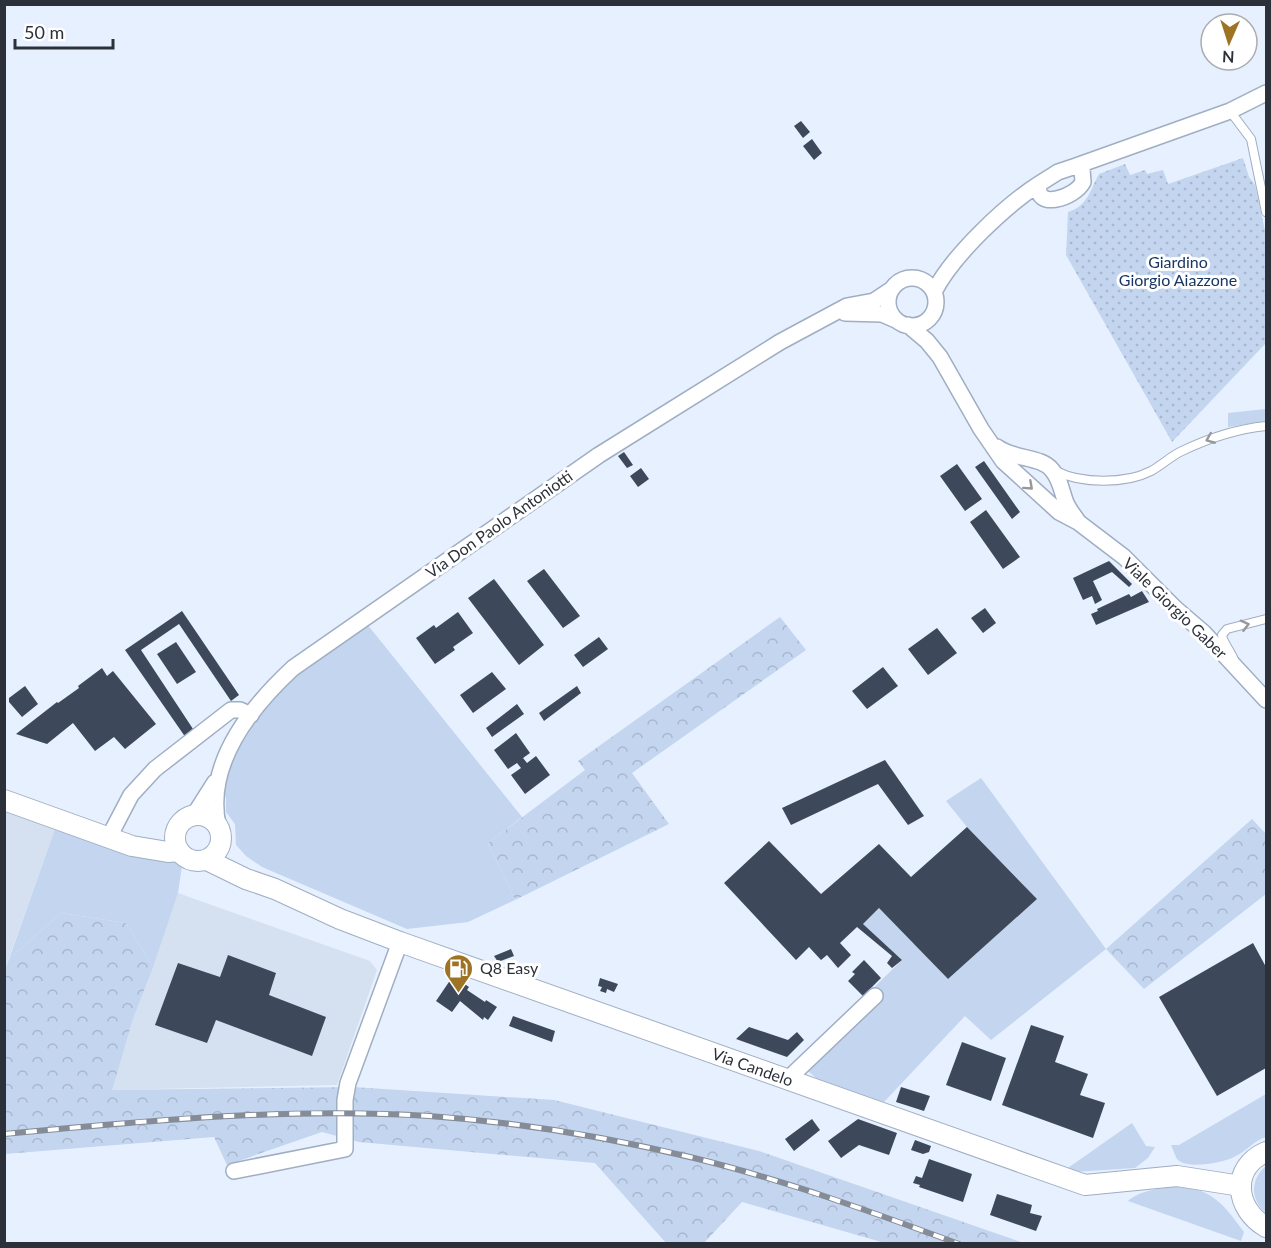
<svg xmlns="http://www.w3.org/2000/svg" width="1271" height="1248" font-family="Lato,sans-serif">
	<defs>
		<pattern id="forest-crowns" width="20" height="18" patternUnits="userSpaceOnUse" patternTransform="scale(1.5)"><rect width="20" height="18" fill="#c3d5ef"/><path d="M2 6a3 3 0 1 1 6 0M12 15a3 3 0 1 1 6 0" fill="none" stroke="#a8b7ce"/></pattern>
		<pattern id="park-dots" width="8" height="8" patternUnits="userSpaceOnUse" patternTransform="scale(1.5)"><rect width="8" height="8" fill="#c3d5ef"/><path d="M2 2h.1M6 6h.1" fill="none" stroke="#a8b7ce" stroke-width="1.8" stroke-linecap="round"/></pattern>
	</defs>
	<rect width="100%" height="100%" fill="#e7f0fe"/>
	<path fill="#d5e1f1" d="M5,812l50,17 -50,140z
		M178,893l192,68 7,9 -40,115 -226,5 22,-71z"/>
	<path fill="#c3d5ef" d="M1266,409v12l-38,6v-14z
		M367,624l155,193 -34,26 27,57 -47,22 -61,7 -145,-62 -16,-11 -10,-11 -1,-21 -9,-12v-15l-5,-5 14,-37 26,-42 22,-26 14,-14z
		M981,778l125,171 -115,91 -26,-24 -81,86 -68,-24 -18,-16 104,-102 -39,-36 16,-16 69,71 89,-80 -70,-72 -21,-26z
		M55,829l51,17 70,14 6,6 -4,27 -25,74 -27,-44 -65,-10 -52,46z
		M1266,1094v43c-13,4 -20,15 -32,20 -12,6 -47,13 -57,2 -2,-3 -4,-10 -6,-14h8z
		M1132,1123l14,23 9,1 -7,11 -13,10 -61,4 -9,-2z
		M1266,1166v47c-16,-13 -16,-34 0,-47z
		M1177,1186c36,3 47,19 67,46l-3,9 -113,-40c12,-11 34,-13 49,-15z"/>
	<path fill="url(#forest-crowns)" d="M780,617l26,33 -174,123 37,51 -154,76 -27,-57 97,-73 -7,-9z
		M1252,819l14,15v60l-122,95 -38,-40z
		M61,913l65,10 27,44 -20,52 -21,71 241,-3 201,13 205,51 265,92h-139l-143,-41 -38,41h-38l-71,-80 -236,-21 -37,-10 -95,33 -13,-28 -209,17v-185l4,-10z"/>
	<path fill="url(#park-dots)" d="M1243,158l6,19 6,8 11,50v108l-94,99 -106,-187 2,-43c20,-6 22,-22 31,-38l26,-10 5,11 15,-5 2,4 16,-4 5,14z"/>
	<path fill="#3d495b" d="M801,121l9,11 -7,6 -9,-12z
		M812,139l10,14 -8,7 -11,-14z
		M624,452l9,13 -6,3 -9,-12z
		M984,461l36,51 -8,7 -37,-52z
		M957,464l25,35 -17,12 -25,-35z
		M641,468l8,11 -11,8 -8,-11z
		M986,510l34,47 -17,12 -33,-47z
		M1109,561l23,23 -3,3 -17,-15 -19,9 9,19 -7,4 -3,-8 -9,4 -10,-22z
		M544,569l36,47 -17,12 -36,-47z
		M494,579l50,66 -25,20 -51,-67z
		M1142,591l7,11 -53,23 -5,-11 7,-3 -1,-2 32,-15 2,3z
		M985,608l11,15 -13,10 -12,-15z
		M182,611l57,84 -8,6 -52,-77 -38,26 54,82 -9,6 -61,-88z
		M458,612l15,21 -20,14 2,3 -20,14 -19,-26 18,-13 2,3z
		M937,628l20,25 -29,22 -20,-26z
		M599,637l9,12 -25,18 -9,-12z
		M176,642l20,30 -19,12 -20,-30z
		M883,667l15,19 -31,23 -15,-18z
		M102,668l5,8 6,-5 43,53 -31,25 -11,-12 -19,14 -22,-28 -26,21 -31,-10 41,-32 1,1 21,-15 -1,-2z
		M492,672l14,17 -33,24 -13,-18z
		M25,686l13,18 -16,13 -13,-15v-4z
		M577,686l4,7 -37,28 -5,-8z
		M517,704l7,10 -32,23 -6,-9z
		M516,733l14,20 -7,5 4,5 9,-7 14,19 -25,19 -14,-19 10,-7 -4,-5 -9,6 -14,-19z
		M885,760l39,56 -16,9 -30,-41 -87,41 -9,-17z
		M967,827l70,72 -89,80 -69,-71 -16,16 39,36 -10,8 -5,-5 5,-7 -35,-29 -17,16 11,12 -13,13 -11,-13 -6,5 -12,-13 -13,13 -72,-77 45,-42 52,53 58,-50 32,33z
		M1253,943l13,24v101l-49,28 -58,-99z
		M511,949l3,7 -16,6 -4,-6z
		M228,955l48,18 -7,22 57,22 -14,39 -96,-36 -9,23 -52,-18 23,-62 42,14z
		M864,960l17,18 -18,18 -15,-15 7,-7 -3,-2z
		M453,976l16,11 -2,3 18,12 1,-2 11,7 -9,13 -4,-3 -1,3 -23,-19 -8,11 -16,-11z
		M600,978l18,6 -4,8 -7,-3 -1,4 -6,-2 2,-4 -4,-1z
		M513,1016l42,15 -3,11 -43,-16z
		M1031,1025l33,11 -9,26 33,12 -8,21 25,8 -12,35 -91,-33z
		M749,1027l39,13 9,-8 7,8 -17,17 -51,-18z
		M962,1042l44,16 -15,43 -45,-16z
		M901,1087l29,9 -6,15 -28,-9z
		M812,1119l8,11 -26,21 -9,-12z
		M858,1119l39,14 -8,22 -30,-10 -18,13 -13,-17z
		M915,1140l16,6 -2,6 -6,2 -12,-4z
		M929,1159l43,15 -9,28 -44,-15 1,-2 -7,-2 3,-7 6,2z
		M997,1194l35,11 -2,8 12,3 -6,15 -46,-16z"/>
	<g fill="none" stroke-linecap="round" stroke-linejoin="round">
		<defs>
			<path id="service" d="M1230,111l21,28 15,73
				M1056,471c25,13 70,13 95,0 11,-6 20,-15 31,-20 27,-13 55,-22 84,-25
				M1234,660c-3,-9 -11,-17 -12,-25l5,-6 39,-10"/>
			<path id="minor" d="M1076,166l154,-55 36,-18
				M1076,166l6,3 1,13c-8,16 -49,29 -44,2l19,-12z
				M888 302a24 24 0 1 1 48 0a24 24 0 1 1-48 0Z
				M934,292c18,-36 71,-86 105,-108
				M845,313l37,1 14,6
				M908,325l19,16 13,16 41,72 22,32 56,51 19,10 46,35 52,52 28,24 62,67
				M997,447c18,13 44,9 55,23 8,9 9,19 13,30 2,7 7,13 12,20
				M194,815l21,-33
				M218,825c-13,-61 33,-118 75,-157l306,-213 181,-113 67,-36 27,-5 18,-12
				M109,837l22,-42 24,-26 76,-59h9l11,5
				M788,1079l87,-83
				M234,1171l111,-22v-49l3,-17 52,-141"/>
			<g id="tertiary">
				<path d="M4,800l128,46 36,6 11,-1"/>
				<circle cx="198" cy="838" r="23"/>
				<path id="s1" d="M207,860l39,19 29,10 65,30 60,23 685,243 92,-9 64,10"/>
				<path d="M1266,1152c-36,16 -31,57 0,75"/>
			</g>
		</defs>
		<use href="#service" stroke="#9faec3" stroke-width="10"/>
		<use href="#minor" stroke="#9faec3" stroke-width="18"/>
		<use href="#tertiary" stroke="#9faec3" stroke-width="22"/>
		<use href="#service" stroke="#fff" stroke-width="8"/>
		<use href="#minor" stroke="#fff" stroke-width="15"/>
		<use href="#tertiary" stroke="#fff" stroke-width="20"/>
		<defs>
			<path id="rail" d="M4,1134c141,-13 283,-27 425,-18 89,6 178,21 265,42 90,22 178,54 265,86"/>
		</defs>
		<use href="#rail" stroke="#858c97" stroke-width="6"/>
		<use href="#rail" stroke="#fff" stroke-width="4" stroke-dasharray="11" stroke-linecap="butt"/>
	</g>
	<defs><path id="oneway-chevron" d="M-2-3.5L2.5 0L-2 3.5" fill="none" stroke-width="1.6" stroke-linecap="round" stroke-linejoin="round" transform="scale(1.5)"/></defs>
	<g stroke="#95989c">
		<use href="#oneway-chevron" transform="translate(1210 439) rotate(158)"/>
		<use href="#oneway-chevron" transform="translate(1029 486) rotate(42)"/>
		<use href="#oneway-chevron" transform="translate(1245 625) rotate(-14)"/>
	</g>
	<defs>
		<symbol id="fuel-pin" viewBox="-11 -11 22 30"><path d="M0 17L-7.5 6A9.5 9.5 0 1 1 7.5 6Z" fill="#9f7324" stroke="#fff"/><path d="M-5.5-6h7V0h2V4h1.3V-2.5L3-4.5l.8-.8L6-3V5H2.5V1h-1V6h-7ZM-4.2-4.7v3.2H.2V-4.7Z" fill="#fff"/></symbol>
	</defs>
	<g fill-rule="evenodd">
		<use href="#fuel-pin" x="442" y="952" width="33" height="45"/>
	</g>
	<g text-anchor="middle" stroke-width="6" stroke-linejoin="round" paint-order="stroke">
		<g font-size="16" fill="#183762" stroke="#fff">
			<text x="1178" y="268">Giardino<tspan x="1178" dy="18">Giorgio Aiazzone</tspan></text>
		</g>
		<g font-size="16" fill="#2b3039" stroke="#fff">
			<text transform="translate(499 524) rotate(-35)" y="6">Via Don Paolo Antoniotti</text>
			<text transform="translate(1175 608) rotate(44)" y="6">Viale Giorgio Gaber</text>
			<text dy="6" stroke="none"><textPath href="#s1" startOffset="584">Via Candelo</textPath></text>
		</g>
		<g font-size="16" fill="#2b3039" stroke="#fff" text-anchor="start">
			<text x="480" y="974">Q8 Easy</text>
		</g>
	</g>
	<rect width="1271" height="1248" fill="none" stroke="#2b3039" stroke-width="12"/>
	<g transform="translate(1229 42) rotate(183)"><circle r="28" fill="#ffffff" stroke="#aaacb0" stroke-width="1.5"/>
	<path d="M0-4.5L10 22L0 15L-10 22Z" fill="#9f7324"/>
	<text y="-9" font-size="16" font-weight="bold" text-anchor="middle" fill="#2b3039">N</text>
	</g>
	<path d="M15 39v9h98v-9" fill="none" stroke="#2b3039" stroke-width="3"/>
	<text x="24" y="39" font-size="18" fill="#2b3039" stroke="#ffffff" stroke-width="4.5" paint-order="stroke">50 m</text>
</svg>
